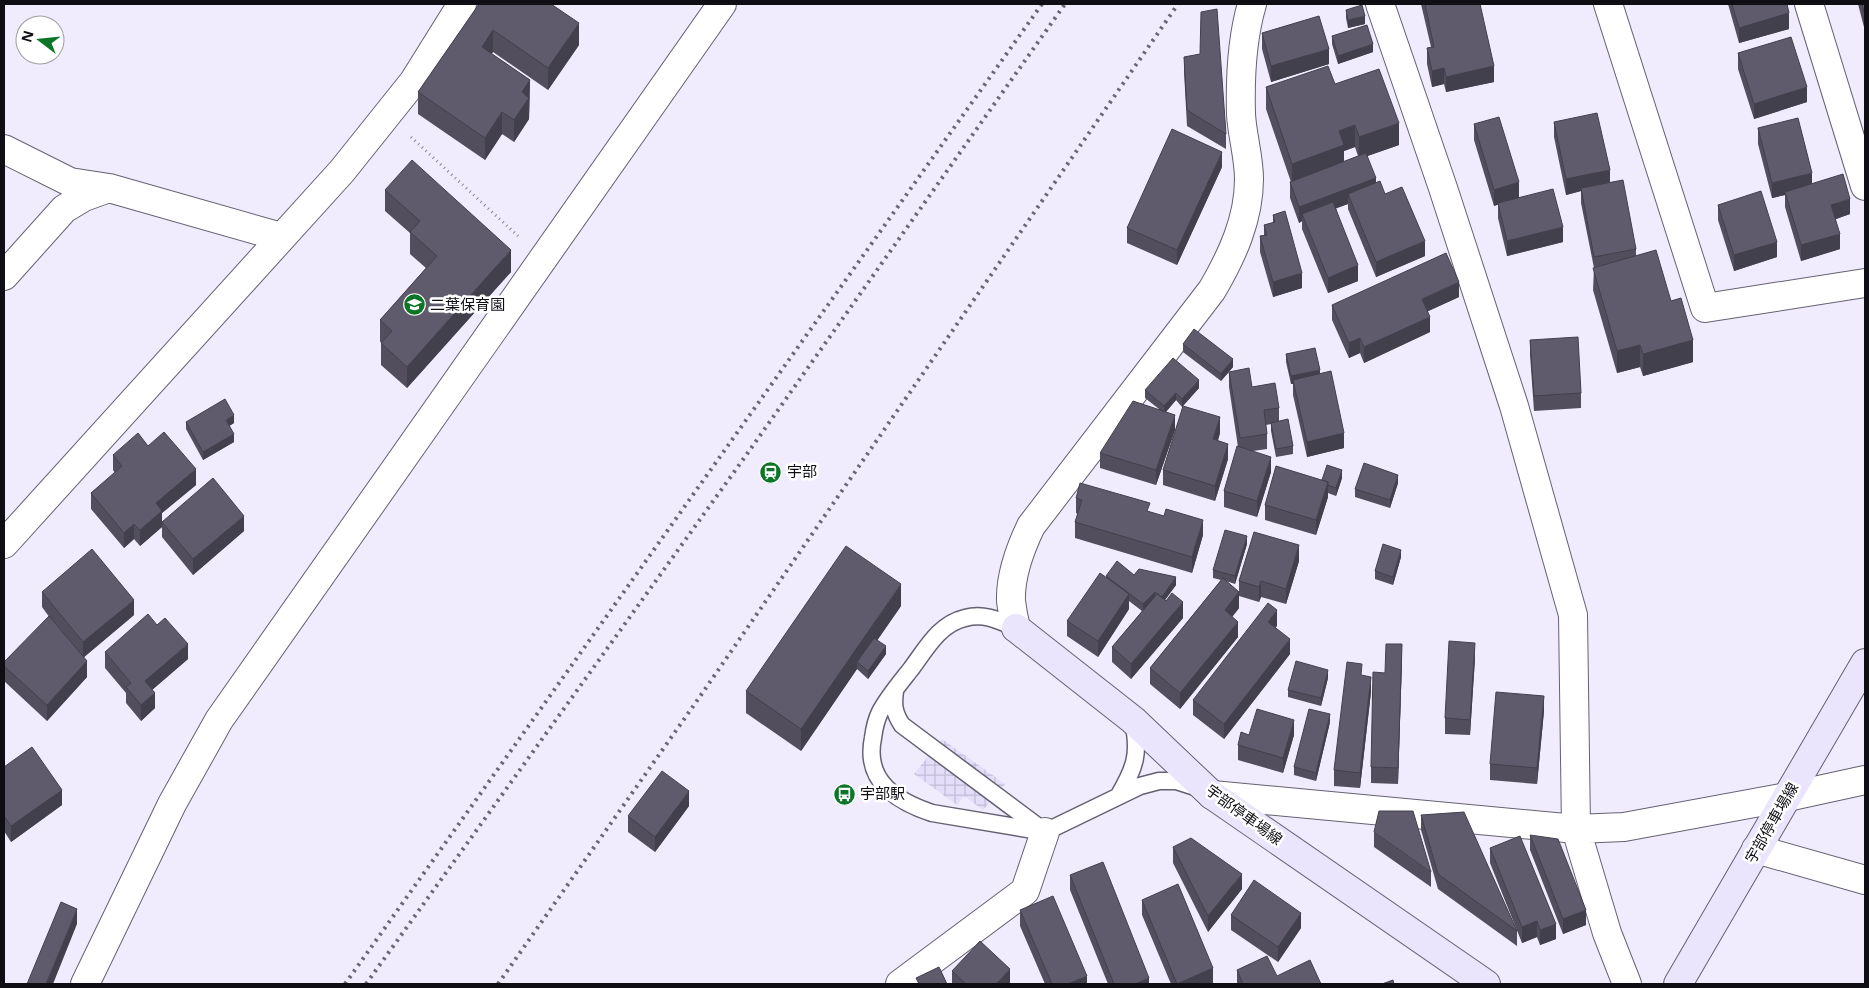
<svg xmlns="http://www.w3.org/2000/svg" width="1869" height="988" font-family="'Noto Sans','Noto Sans JP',sans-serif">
	<defs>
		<pattern id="industrial-grid" width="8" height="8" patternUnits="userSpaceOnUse" patternTransform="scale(1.25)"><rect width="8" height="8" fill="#e4defa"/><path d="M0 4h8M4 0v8" fill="none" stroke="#c2bdd5"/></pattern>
	</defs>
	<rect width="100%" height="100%" fill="#f0ecfd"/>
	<path fill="url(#industrial-grid)" d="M942,739l63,45 -22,26 -19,-14 -7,9 -43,-31z"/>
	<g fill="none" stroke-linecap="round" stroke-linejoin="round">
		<defs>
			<path id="service" d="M1016,628c-18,-8 -32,-15 -51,-10 -26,6 -39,31 -54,51 -11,14 -23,28 -31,43 -4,8 -6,18 -7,26 -9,43 23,63 59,75l113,19 95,-46 19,-5h17l22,7
				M895,691c-2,14 -1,22 7,34l142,106
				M1119,795c16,-27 21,-42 14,-73"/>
			<path id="minor" d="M1380,4l63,184 71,218 59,209 3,214 31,104 20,51
				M1608,4l97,304 160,-25
				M1809,4l56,182
				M4,149l66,33 39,6 172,49
				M4,276l60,-67 20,-12 25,-9
				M4,544l338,-373 72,-90 48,-77
				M1016,628c-2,-8 -4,-18 -5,-27 -1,-26 9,-52 20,-75l181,-236c20,-34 37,-71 37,-111 0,-22 -7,-44 -8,-65 -1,-36 1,-76 11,-110
				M1212,795l364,34 48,-2 163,-30 78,-17
				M1756,849l109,31
				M85,984l87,-180 47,-84 503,-716
				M900,984l125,-93 20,-59"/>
			<path id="secondary" d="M1016,628l117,92 79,75 274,189
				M1678,984l187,-321"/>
		</defs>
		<use href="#service" stroke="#656173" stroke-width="19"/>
		<use href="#minor" stroke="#656173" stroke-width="30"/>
		<use href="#secondary" stroke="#656173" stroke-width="30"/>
		<path stroke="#888591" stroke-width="3" stroke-dasharray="1 4" stroke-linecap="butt" d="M411,137l107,99"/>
		<use href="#service" stroke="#fff" stroke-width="16"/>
		<use href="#minor" stroke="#fff" stroke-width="28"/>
		<use href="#secondary" stroke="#ebe4fd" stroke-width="28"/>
		<path stroke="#6a6772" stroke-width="4" stroke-dasharray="2.5 5" stroke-linecap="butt" d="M345,984l697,-980
			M366,984l381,-530 318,-450
			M498,984l203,-289 477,-691"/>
	</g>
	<path fill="#524e5e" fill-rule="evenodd" d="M479,4l100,41 -31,45 -55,-38 -2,2 39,26 -1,39 -15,23 -12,-8 -17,26 -67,-46v-22z
		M1421,4h59l14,78 -48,10 -2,-8 -12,3 -5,-23v-16l4,-1z
		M1728,4h59l2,25 -50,14z
		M1858,4h7v27z
		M1346,10l19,14 -17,4 -2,-10z
		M1262,33l67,31 -58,18 -9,-33z
		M1332,36l41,16 -35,12 -6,-20z
		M1738,53l69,49 -53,17 -16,-50z
		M1184,57l42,77v15l-39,-23 -3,-54z
		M1335,84l64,61 -32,11 9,26 9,12 40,62 -49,21 -28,-68v-5l-12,4 22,73 -30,12 -26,-64v-8l-3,2 -9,-25v-16h1l-25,-73v-22zM1355,147l3,9 -14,6v-11z
		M1554,122l56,60 26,67v7l35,45 22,61 -50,14 -3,-9 -23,6 -24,-83 1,-22 -13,-65v-12l-15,4 -12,-58z
		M1474,124l45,73 44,45 -56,14 -9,-38v-14l-4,2 -20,-66z
		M1758,128l54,56 38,30 -15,5 5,30 -39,12 -16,-54v-12l-13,3 -14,-54z
		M1222,167l-45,98 -50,-22v-15z
		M385,190l126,82 -104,116 -26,-23v-22l-1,-2v-21l46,-52 -16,-14v-21l-25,-22z
		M1718,205l59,52 -43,14 -16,-51z
		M1273,215l29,73 -29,9 -13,-45v-16l4,-1v-10l9,-2z
		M1459,297l-31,14 2,21 -66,31 -4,-10 -11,5 -17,-38v-15z
		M1530,340l51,53v15l-47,3 -4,-56z
		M1183,344l50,23 -12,14 -38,-29z
		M1286,354l34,20 24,74 -37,9 -14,-62v-11h-2l-5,-22z
		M1229,372l23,15 27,21v13l14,25v8l-17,3 -5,-26v-7l-5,1 1,9v15l-14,2 18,21 -14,45 -33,-10v-16l14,-44 -9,-60z
		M1199,388l-17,19 -6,-7 -10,12 9,18 -19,55 -56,-17v-15l59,-44 -14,-11v-8z
		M186,422l48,1 -5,3 5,16 -31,18 -17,-31z
		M1220,433l-2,8 10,18 -13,42 -52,-16v-15z
		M148,446l48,39 -34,28v8l82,10 -51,44 -31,-38v-10l-22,19 -6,-7 -10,9 -33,-39v-16l24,-20 -2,-3v-15z
		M1342,478l-6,18 -8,-3v4l-12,38 -51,-15v-15l57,-25z
		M1398,483l-8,25 -35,-11v-8z
		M1076,498l74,14 53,23 -11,38 -117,-35v-16l3,-8 -2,-1z
		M1247,544l-12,40 -9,-3 13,11v-11l60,-20 -13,43 -25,-7 -2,5 -20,-6v12l-7,9 6,20 -58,72 -30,-25v-16l71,-88 -8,-2v-8z
		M1401,557l-8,28 -18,-6v-8z
		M1134,575l42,10 -11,15 18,18 -52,61 -19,-17v-15l30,-36 -13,-10v8l-31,48 -31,-21v-15l39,-43v-2z
		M42,592l92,23 -50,42 3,20 -40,44 -43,-40v-19l46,-44 -8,-11z
		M901,606l-24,34 9,14 -18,25 -11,-10 -56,82 -55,-38v-22z
		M1277,626l-2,2 15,26 -66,85 -31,-24v-15z
		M105,652l83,7 -36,31 3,18 -14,13 -15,-18v-10l-21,-25z
		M1475,658l-5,77 -25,-1v-16z
		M1402,659l-4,125 -27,-1v-16l14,-94z
		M1362,676l9,16 -11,96 -26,-2v-16z
		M1328,678l-7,28 -33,-9v-7z
		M1544,711l-7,73 -47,-4v-16z
		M1330,722l-14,59 -22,-6v-8z
		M1249,735h45l-11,38 -45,-13v-15z
		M4,767l58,38 -51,37 -7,-11z
		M689,806l-34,46 -27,-20v-16z
		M1421,815l96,116v15l-79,-57 -17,-59z
		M1374,832l57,40v15l-57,-40z
		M1530,835l56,90 -23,9 -33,-84z
		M1173,847l69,42 -34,43 -35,-69z
		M1490,848l66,91 -16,6 -3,-8 -15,6 -32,-80z
		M1070,875l79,109h-41l-38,-94z
		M1142,900l71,83 -2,1h-40l-29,-69z
		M1020,910l67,74h-42l-25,-58z
		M1231,915l70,13 -23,34 -47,-32z
		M1237,970l40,6 44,8h-84z
		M952,971l58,13h-58z"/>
	<path fill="#42404c" d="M1789,13v16l-50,14v-15z
		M1365,16v8l-17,4v-8z
		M579,23v22l-31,45v-22z
		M493,30v22l-11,17v-22z
		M1373,44v8l-35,12v-8z
		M1329,49v15l-58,18v-16z
		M1494,66v16l-48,10v-15z
		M1444,68v16l-12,3v-16z
		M530,80l-1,39 -15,23v-22l8,-28z
		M1807,87v15l-53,17v-15z
		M502,112v22l-17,26v-22z
		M1399,123v22l-40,14v-22z
		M1355,125v22l-11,4v16l-52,18v-21l47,-33z
		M1222,152v15l-45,98v-15z
		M1610,170v15l-29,3v3l-15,4v-16z
		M1812,173v15l-27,4v3l-13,3v-15z
		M1376,178v15l-28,1v10l-43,16 -3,-6v7l-3,2v-16z
		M1519,182v16l-25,8v-16z
		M1850,199v15l-19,7v-16z
		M1563,227v15l-56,14v-15z
		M1840,234v15l-39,12v-16z
		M1425,241v15l-49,21v-15z
		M1777,242v15l-43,14v-16z
		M511,250v22l-104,116v-21z
		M1358,265v16l-30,12v-15z
		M1302,273v15l-29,9v-15z
		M1459,282v15l-37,17v-15z
		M1430,317v15l-66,31v-16z
		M1360,338v15l-11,5v-15z
		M1693,340v22l-50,14v-22z
		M1640,345v22l-23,6v-22z
		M1233,359v8l-12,14v-7z
		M1320,370v8l-27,2v4h-2v-8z
		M1199,380v8l-17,19v-8z
		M1176,393v7l-12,14v-8z
		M234,415v8l-8,5v-8z
		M1175,415v15l-19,55v-15z
		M1220,417v16l-7,21v-15z
		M1344,433v15l-37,9v-15z
		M234,434v8l-31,18v-8z
		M1228,444v15l-13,42v-15z
		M1271,457v15l-14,45v-16z
		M196,469v16l-34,28v14l-22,19v-16l16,-27z
		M1342,470v8l-6,18v-8z
		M1398,475v8l-8,25v-8z
		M1328,482v15l-12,38v-15z
		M244,516v15l-51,44v-16z
		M1203,520v15l-11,38v-16z
		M134,524v15l-10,9v-15z
		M1247,536v8l-12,40v-8z
		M1299,545v16l-13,43v-15z
		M1401,550v7l-8,28v-8z
		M1176,577v8l-14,19v-7z
		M1261,581v16l-2,5v-15z
		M901,584v22l-40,58 -4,-2v7l-56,82v-22z
		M1155,592v8l-12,12v-8z
		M1239,592v16l-14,18v-16z
		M1129,594v15l-31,48v-16z
		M134,600v15l-51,43v-16z
		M1183,602v16l-52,61v-15z
		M1277,610v16l-9,11v-15z
		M1238,622v15l-58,72v-16z
		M1290,639v15l-66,85v-15z
		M1475,643v15l-5,77v-15z
		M188,644v15l-43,37v-15z
		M1402,644v15l-4,125v-16z
		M886,646v8l-18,25v-8z
		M87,661v16l-40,44v-16z
		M1328,670v8l-7,28v-8z
		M1371,677v15l-11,96v-15z
		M155,693v15l-14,13v-16z
		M1544,696v15l-7,73v-16z
		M1330,714v8l-14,59v-8z
		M1294,720v15l-11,38v-15z
		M62,790v15l-51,37v-16z
		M689,791v15l-34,46v-15z
		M1242,874v15l-34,43v-16z
		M77,909v15l-24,60h-7z
		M1586,910v15l-23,9v-15z
		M1301,913v15l-23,34v-15z
		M1537,921v16l-15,6v-16z
		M1556,924v15l-16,6v-15z
		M1213,968v15l-2,1h-34z
		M1010,969v15h-14z
		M1087,976v8h-19z
		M1149,978v6h-14z"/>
	<path fill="#5f5b6d" stroke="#42404c" d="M479,4h72l28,19 -31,45 -55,-38 -11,17 48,33 -8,12 7,6 -15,22 -12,-8 -17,26 -67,-46z
		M1425,4h55l14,62 -48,11 -2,-9 -12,3 -5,-23 7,-1z
		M1732,4h55l2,9 -50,15z
		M1862,4h3v12z
		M1362,5l3,11 -17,4 -2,-10z
		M1217,9l9,125 -39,-24 -3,-53 16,-3 1,-42z
		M1319,16l10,33 -58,17 -9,-33z
		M1367,25l6,19 -35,12 -6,-20z
		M1791,37l16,50 -53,17 -16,-51z
		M1328,66l7,18 44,-15 20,54 -40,14 -4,-12 -16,6 5,14 -52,19 -26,-77z
		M1597,113l13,57 -44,9 -12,-57z
		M1499,117l20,65 -25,8 -20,-66z
		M1798,118l14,55 -40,10 -14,-55z
		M1172,129l50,23 -45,98 -50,-22z
		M1366,153l10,25 -77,29 -9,-25z
		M412,160l99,90 -104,117 -26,-24 11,-12 -12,-11 57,-64 -27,-24 10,-11 -35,-31z
		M1843,174l7,25 -19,6 9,29 -39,11 -16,-53z
		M1623,180l13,69 -42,8 -13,-69z
		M1380,181l5,13 17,-7 23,54 -49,21 -28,-68z
		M1553,189l10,38 -56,14 -9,-38z
		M1761,191l16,51 -43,13 -16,-50z
		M1333,202l25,63 -30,13 -26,-64z
		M1285,211l17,62 -29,9 -13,-46 7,-1 -3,-10 11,-3 -2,-7z
		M1656,250l15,51 10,-3 12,42 -50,14 -3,-9 -23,6 -24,-83z
		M1446,253l13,29 -37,17 8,18 -66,30 -4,-9 -11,5 -17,-38z
		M1194,329l39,30 -12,15 -38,-30z
		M1578,337l3,56 -47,3 -4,-56z
		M1315,348l5,22 -29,6 -5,-22z
		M1173,358l26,22 -17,19 -6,-6 -12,13 -19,-16z
		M1249,368l3,19 23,-4 4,25 -15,2 3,24 -27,4 -11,-66z
		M1331,371l13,62 -37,9 -14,-62z
		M225,399l9,16 -8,5 8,14 -31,18 -17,-30z
		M1133,401l42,14 -19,55 -56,-17z
		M1183,406l37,11 -7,22 15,5 -13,42 -52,-16z
		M1288,419l5,27 -17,3 -5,-26z
		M164,432l32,37 -40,34 6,8 -22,19 -6,-6 -10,9 -33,-40 31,-27 -9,-11 25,-22 10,13z
		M1237,446l34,11 -14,44 -33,-10z
		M1364,463l34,12 -8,25 -35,-11z
		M1327,465l15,5 -6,18 -8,-3v-3l-6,-2z
		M1276,466l52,16 -12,38 -51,-15z
		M213,478l31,38 -51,43 -31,-37z
		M1080,483l70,20 -3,8 17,5 2,-7 37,11 -11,37 -117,-35 7,-22 -6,-2z
		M1225,530l22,6 -12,40 -22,-6z
		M1254,532l45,13 -13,44 -25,-8 -2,6 -20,-6z
		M1383,544l18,6 -8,27 -18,-6z
		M846,546l55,38 -100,145 -55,-38z
		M92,549l42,51 -51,42 -41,-50z
		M1117,561l17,14 5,-6 37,8 -14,20 -7,-5 -12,12 -37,-28z
		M1100,573l29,21 -31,47 -31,-20z
		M1223,578l16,14 -14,18 13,12 -58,71 -30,-25z
		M1172,593l11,9 -52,62 -19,-17 45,-53 9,7z
		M1268,603l9,7 -9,12 22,17 -66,85 -31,-24z
		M148,614l9,11 8,-7 23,26 -43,37 10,12 -14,12 -15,-18 5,-4 -26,-31z
		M49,616l38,45 -40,44 -43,-39v-4z
		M874,638l12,8 -18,25 -11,-9z
		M1449,641l26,2 -5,77 -25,-2z
		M1386,644h16l-4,124 -27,-1 2,-95 12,1z
		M1296,661l32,9 -7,28 -33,-8z
		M1347,662l15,2 -1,11 10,2 -11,96 -26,-3z
		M1496,692l48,4 -7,72 -47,-4z
		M1257,709l37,11 -11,38 -45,-13 3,-13 8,3z
		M1309,709l21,5 -14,59 -22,-6z
		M32,747l30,43 -51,36 -7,-10v-49z
		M662,771l27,20 -34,46 -27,-21z
		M1379,811h34l18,61 -57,-40z
		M1464,812l53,119 -79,-57 -17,-59z
		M1530,835l28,4 28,71 -23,9z
		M1520,836l36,88 -16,6 -3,-9 -15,6 -32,-79z
		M1191,838l51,36 -34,42 -35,-69z
		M1103,862l46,116 -14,6h-21l-44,-109z
		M1254,880l47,33 -23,34 -47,-32z
		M1178,884l35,84 -36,16 -35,-84z
		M1053,896l34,80 -19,8h-16l-32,-74z
		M61,902l16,7 -31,75h-19z
		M980,941l30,28 -14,15h-30l-14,-13z
		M1267,956l10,20 33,-16 11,24h-78l-6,-14z
		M939,967l8,17h-28l-3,-6z
		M1393,980l1,4h-12z"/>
	<defs>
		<symbol id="school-disc" viewBox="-11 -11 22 22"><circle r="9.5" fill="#0d7527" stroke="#fff"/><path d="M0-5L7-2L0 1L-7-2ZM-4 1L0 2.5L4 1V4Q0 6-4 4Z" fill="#fff"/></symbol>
		<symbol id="station-disc" viewBox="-11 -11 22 22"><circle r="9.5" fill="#0d7527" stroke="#fff"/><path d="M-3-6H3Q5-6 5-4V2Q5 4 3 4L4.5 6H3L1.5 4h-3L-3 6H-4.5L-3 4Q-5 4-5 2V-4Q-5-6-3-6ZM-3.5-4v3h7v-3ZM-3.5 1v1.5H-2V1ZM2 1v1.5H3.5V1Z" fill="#fff"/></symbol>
		<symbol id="bus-disc" viewBox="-11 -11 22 22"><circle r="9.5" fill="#0d7527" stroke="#fff"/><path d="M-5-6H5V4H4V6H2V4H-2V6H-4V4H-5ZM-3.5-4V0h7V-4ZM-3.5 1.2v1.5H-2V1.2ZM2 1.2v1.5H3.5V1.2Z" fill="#fff"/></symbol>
	</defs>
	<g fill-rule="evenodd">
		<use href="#school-disc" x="402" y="292" width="25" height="25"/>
		<use href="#station-disc" x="758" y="460" width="25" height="25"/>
		<use href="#bus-disc" x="832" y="782" width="25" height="25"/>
	</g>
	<g text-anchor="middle" stroke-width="5" stroke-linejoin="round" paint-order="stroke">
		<g font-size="15" fill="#0f0e14" stroke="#fff" text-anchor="start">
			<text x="430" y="310">二葉保育園</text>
			<text x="787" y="477">宇部</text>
			<text x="860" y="799">宇部駅</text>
		</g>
		<g font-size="15" fill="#0f0e14" stroke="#fff">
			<text transform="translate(1244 815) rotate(36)" y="5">宇部停車場線</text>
			<text transform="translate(1772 823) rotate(-60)" y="5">宇部停車場線</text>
		</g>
	</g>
	<rect width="1869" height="988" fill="none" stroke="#0f0e14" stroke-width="10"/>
	<g transform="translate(40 40) rotate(286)"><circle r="24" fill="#ffffff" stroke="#9f9fa1"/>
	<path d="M0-4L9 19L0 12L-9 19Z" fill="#0d7527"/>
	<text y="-8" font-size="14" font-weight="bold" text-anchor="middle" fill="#0f0e14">N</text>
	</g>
</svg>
